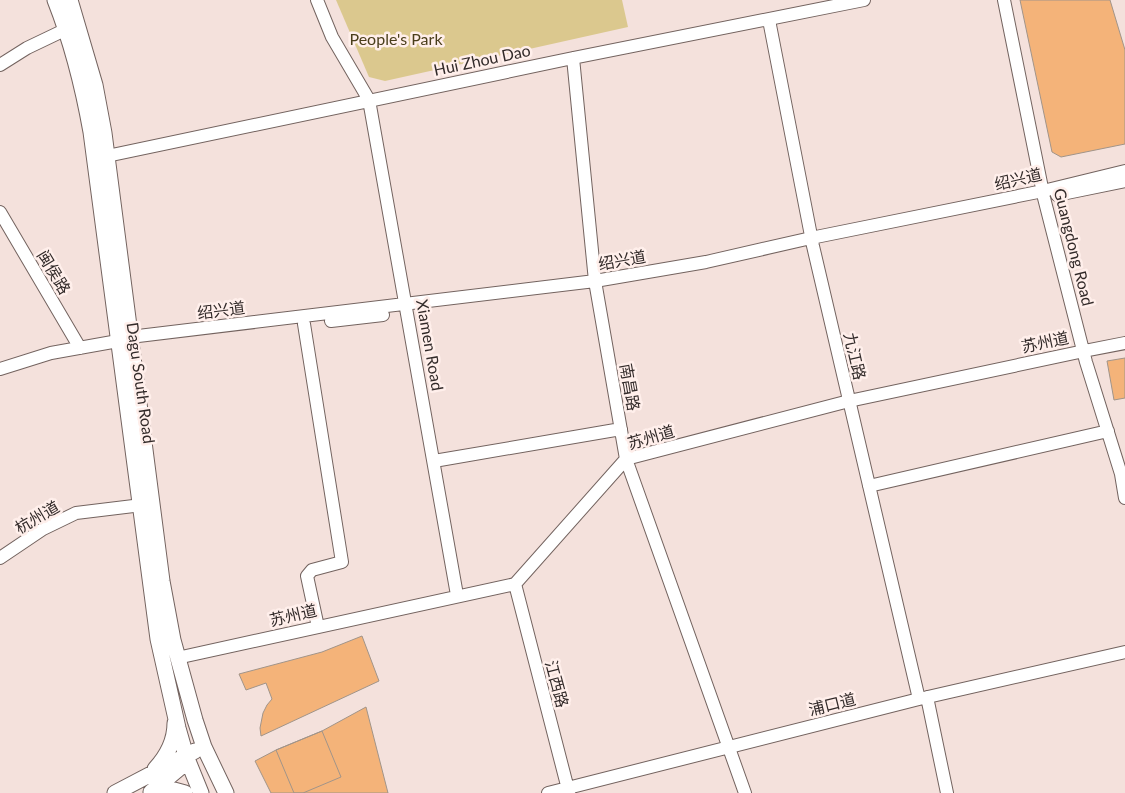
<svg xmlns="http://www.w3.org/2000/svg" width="1125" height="793" font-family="Lato,'Noto Sans SC',sans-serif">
	<rect width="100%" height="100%" fill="#f4e1dc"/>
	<path fill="#dbc88e" d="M336,0h286l6,27 -243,54 -16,-4z"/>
	<path fill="#f4b379" stroke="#a19489" d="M1020,0h90l15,50v94l-64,13 -9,-5z
		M1125,358v40l-11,2 -7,-39z
		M362,636l17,45 -118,55 -1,-8 3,-15 4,-8 5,-6 -6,-16 -20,7 -7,-16 83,-22z
		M366,707l22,86h-117l-16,-32 21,-11 46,-19z
		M322,731l19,46 -38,16h-9l-18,-43z"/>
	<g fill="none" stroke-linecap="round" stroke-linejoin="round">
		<defs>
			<path id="minor" d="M317,0l15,37 37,63 88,495
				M1004,0l40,198 42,164 35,112 4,24
				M769,20l44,226 106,453
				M573,58l22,223 31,178 119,334
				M0,65l27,-17 46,-22
				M107,156l466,-98 291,-58
				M1057,195l68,-14
				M0,212l80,136
				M331,321l52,-6
				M304,324l38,238 -30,8 -5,6 11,51
				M0,369l51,-16 67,-12 12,-4 465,-56 111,-19 105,-24 232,-47 82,-20
				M434,461l187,-32
				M869,486l239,-55
				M0,558l43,-29 33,-16 74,-9
				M515,584l54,209
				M177,658l338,-74 111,-125 223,-58 235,-50 41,-8
				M927,697l20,96
				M548,793l371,-94 206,-47"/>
			<path id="major" d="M55,0c17,43 28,87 36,132l67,507 20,89 8,28 15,37
				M70,0l25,85 9,48 58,448 11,59 22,80 9,27 22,46
				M155,769c12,-13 20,-29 20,-46
				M151,792l31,-26 5,-6
				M151,792l23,-2 11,3
				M115,793l80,-42"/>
		</defs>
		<use href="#minor" stroke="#73635f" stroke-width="14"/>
		<use href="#major" stroke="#73635f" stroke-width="17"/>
		<use href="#minor" stroke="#fff" stroke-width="12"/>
		<use href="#major" stroke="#fff" stroke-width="15"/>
	</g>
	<g text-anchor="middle" stroke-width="5" stroke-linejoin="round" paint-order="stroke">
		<g font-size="16" fill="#4a3e1b" stroke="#ffefeb">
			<text x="396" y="45">People's Park</text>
		</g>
		<g font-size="16" fill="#322a29" stroke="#ffefeb">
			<text transform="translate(482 60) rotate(-12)" y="6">Hui Zhou Dao</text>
			<text transform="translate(1018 179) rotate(-13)" y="6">绍兴道</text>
			<text transform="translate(1074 247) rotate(76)" y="6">Guangdong Road</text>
			<text transform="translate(622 260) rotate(-10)" y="6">绍兴道</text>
			<text transform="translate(54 272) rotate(59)" y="6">闽侯路</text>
			<text transform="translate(221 310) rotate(-7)" y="6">绍兴道</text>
			<text transform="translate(1045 342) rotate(-12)" y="6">苏州道</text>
			<text transform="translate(430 345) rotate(80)" y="6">Xiamen Road</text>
			<text transform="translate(855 356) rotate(77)" y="6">九江路</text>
			<text transform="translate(141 383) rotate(82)" y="6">Dagu South Road</text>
			<text transform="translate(630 387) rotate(80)" y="6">南昌路</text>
			<text transform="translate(651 437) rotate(-16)" y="6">苏州道</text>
			<text transform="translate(37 517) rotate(-30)" y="6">杭州道</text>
			<text transform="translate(293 615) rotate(-13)" y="6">苏州道</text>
			<text transform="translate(557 684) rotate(75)" y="6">江西路</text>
			<text transform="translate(832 704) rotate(-14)" y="6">浦口道</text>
		</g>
	</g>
</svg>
